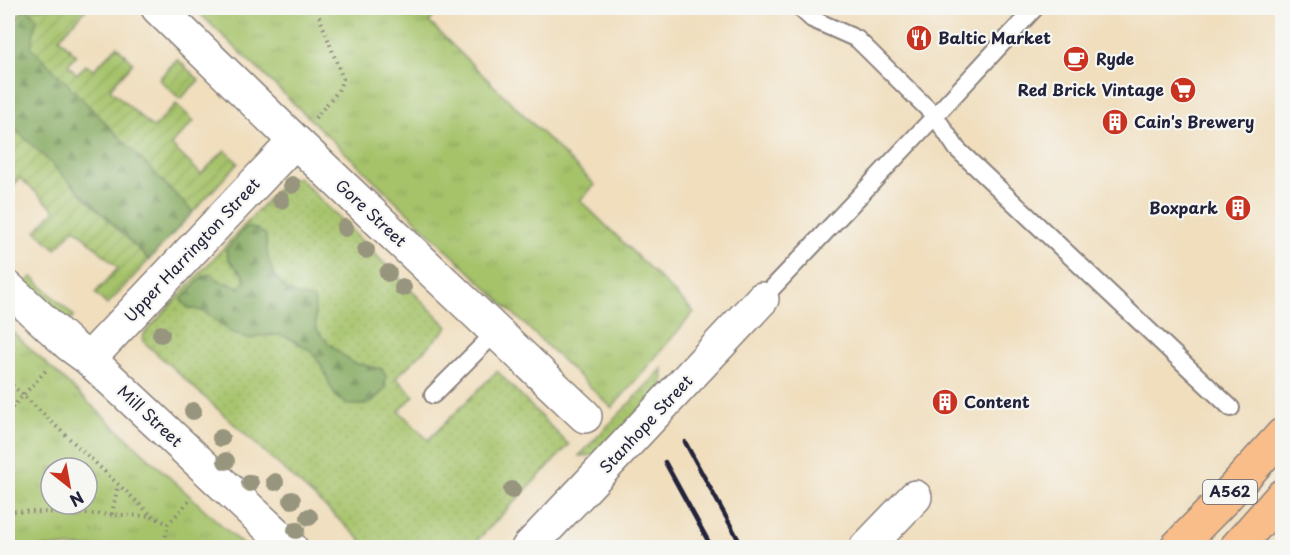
<svg xmlns="http://www.w3.org/2000/svg" width="1290" height="555" font-family="'Playpen Sans',sans-serif">
	<defs>
		<pattern id="grass-dots" width="8" height="8" patternUnits="userSpaceOnUse" patternTransform="scale(1.5)"><rect width="8" height="8" fill="#a6c36a"/><path d="M2 2h.1M6 6h.1" fill="none" stroke="#8fa75d" stroke-width="1.8" stroke-linecap="round"/></pattern>
		<pattern id="forest-firs" width="22" height="20" patternUnits="userSpaceOnUse" patternTransform="scale(1.5)"><rect width="22" height="20" fill="#84a95e"/><path d="M5 1l3.5 6h-7zM16 11l3.5 6h-7z" fill="#6c894f"/></pattern>
		<pattern id="park-tufts" width="24" height="20" patternUnits="userSpaceOnUse" patternTransform="scale(1.5)"><rect width="24" height="20" fill="#a6c36a"/><path d="M3 7l-1-3M5 7V3M7 7l1-3M15 17l-1-3M17 17v-4M19 17l1-3" fill="none" stroke="#8fa75d"/></pattern>
		<pattern id="garden-furrows" width="10" height="10" patternUnits="userSpaceOnUse" patternTransform="scale(1.5)"><rect width="10" height="10" fill="#a6c36a"/><path d="M-1 1l2-2M0 10L10 0M9 11l2-2" fill="none" stroke="#8fa75d"/></pattern>
	</defs>
	<rect width="100%" height="100%" fill="#f6f6f2"/>
	<filter id="ink" filterUnits="userSpaceOnUse"><feTurbulence type="fractalNoise" baseFrequency=".0167" numOctaves="2"/><feDisplacementMap in="SourceGraphic" scale="12" xChannelSelector="R" yChannelSelector="G"/><feConvolveMatrix kernelMatrix="1 2 1 2 8 2 1 2 1" color-interpolation-filters="sRGB"/></filter>
	<filter id="wash" filterUnits="userSpaceOnUse"><feTurbulence type="fractalNoise" baseFrequency=".008" numOctaves="4" result="noise"/><feDisplacementMap in="SourceGraphic" scale="24" xChannelSelector="R" yChannelSelector="G"/><feGaussianBlur stdDeviation="1.35" result="paint"/><feColorMatrix in="noise" values="0 0 0 0 0 0 0 0 0 0 0 0 0 0 0 0 0 1.4 0 .05"/><feComposite in="paint" operator="in"/></filter>
	<g filter="url(#wash)">
		<rect width="100%" height="100%" fill="#f0debd"/>
		<path fill="url(#grass-dots)" stroke="#647252" stroke-width="1.5" d="M292,178h7l149,149 -52,51 18,18 -15,15 29,29 69,-69 72,74 -98,102h-102l-225,-205 -1,-5 2,-4 140,-152z
			M32,277l42,39 -8,8 -41,-40z
			M663,368l-1,25 -60,62 -23,1z"/>
		<path fill="url(#forest-firs)" stroke="#53664c" stroke-width="1.5" d="M25,8h2l10,10 -5,29 161,165 -44,48 -117,-115 -24,-22v-97z
			M246,227l11,2 9,6c0,19 4,41 20,54 7,6 19,7 28,10l2,29 7,10 17,15 14,10 28,6 4,8 -1,12 -12,12 -11,4h-13l-12,-7 -7,-12 -4,-11 -5,-10 -10,-14 -16,-10 -14,-6 -22,1 -8,3 -19,-6 -27,-21 -18,-5 -6,-7 22,-24 7,-2 10,7 20,7 6,-8 -3,-5 -14,-15 -3,-10z"/>
		<path fill="url(#park-tufts)" stroke="#647252" stroke-width="1.5" fill-rule="evenodd" d="M194,8h245l2,1 -12,13 166,163 -15,15 114,112 -82,96z
			M8,328l237,219h-237zM51,468h36v36h-36z"/>
		<path fill="url(#garden-furrows)" stroke="#647252" stroke-width="1.5" d="M27,8h56l3,2 -27,28 17,17 -8,10 9,9 9,-9 7,5 24,-24 16,17 -23,26 43,39 23,-24 18,17 -23,24 30,29 24,-24 13,13 -45,49 -162,-165 6,-29z
			M177,59l22,21 -19,19 -21,-20z
			M8,123l24,22 117,115 -42,45 -12,-12 23,-25 -43,-40 -19,21 -20,-18 19,-21 -35,-32 -12,13v-19l3,-4 -3,-3z"/>
	</g>
	<g filter="url(#ink)">
		<g fill="none" stroke-linecap="round" stroke-linejoin="round">
			<defs>
				<path id="service" d="M800,8l12,11 45,20 78,77 22,33 274,259
					M762,299l173,-183 100,-108
					M433,395l63,-63"/>
				<path id="minor" d="M158,8l137,133 290,275
					M8,288l62,57 19,14 202,189
					M89,359l206,-218
					M528,548l59,-62 175,-187
					M866,548l49,-51"/>
				<path id="trunk" d="M1176,548l47,-48 59,-65
					M1236,548l46,-52"/>
			</defs>
			<use href="#service" stroke="#89807c" stroke-width="20"/>
			<use href="#minor" stroke="#89807c" stroke-width="36"/>
			<use href="#trunk" stroke="#89807c" stroke-width="36"/>
			<path stroke="#89807c" stroke-width="4" stroke-dasharray="1.5 4.5" stroke-linecap="butt" d="M315,118l23,-27 5,-12 -27,-71
				M8,381l144,135
				M8,412l40,-44
				M8,511l144,5 16,8
				M112,514l6,-29
				M163,548l5,-24 24,-26"/>
			<use href="#service" stroke="#fff" stroke-width="16"/>
			<use href="#minor" stroke="#fff" stroke-width="33"/>
			<use href="#trunk" stroke="#f8bd89" stroke-width="33"/>
			<path stroke="#22223b" stroke-width="4.5" d="M685,442l58,106
				M665,462l47,86"/>
		</g>
		<g fill="#98957e">
			<circle cx="292" cy="185" r="9"/>
			<circle cx="281" cy="200" r="9"/>
			<circle cx="345" cy="228" r="9"/>
			<circle cx="366" cy="250" r="9"/>
			<circle cx="388" cy="273" r="9"/>
			<circle cx="403" cy="288" r="9"/>
			<circle cx="161" cy="334" r="9"/>
			<circle cx="193" cy="411" r="9"/>
			<circle cx="221" cy="438" r="9"/>
			<circle cx="226" cy="461" r="9"/>
			<circle cx="275" cy="482" r="9"/>
			<circle cx="250" cy="483" r="9"/>
			<circle cx="512" cy="490" r="9"/>
			<circle cx="292" cy="500" r="9"/>
			<circle cx="309" cy="517" r="9"/>
			<circle cx="296" cy="530" r="9"/>
		</g>
	</g>
	<defs>
		<symbol id="restaurant-disc" viewBox="-11 -11 22 22"><circle r="9.5" fill="#c8321e" stroke="#f6f6f2"/><path d="M-5-6h1v4h1v-4h1v4h1v-4h1v5L-1.5 .5V6h-2V.5L-5-1ZM5-6V6H3V1.5H1.5Q1.5-4 5-6Z" fill="#fff"/></symbol>
		<symbol id="cafe-disc" viewBox="-11 -11 22 22"><circle r="9.5" fill="#c8321e" stroke="#f6f6f2"/><path d="M-5.5-4.5H6V0H3Q3 3.5 0 3.5H-2.5Q-5.5 3.5-5.5 0ZM3-3.2v2h1.7v-2ZM-6 4.5H4V6H-6Z" fill="#fff"/></symbol>
		<symbol id="supermarket-disc" viewBox="-11 -11 22 22"><circle r="9.5" fill="#c8321e" stroke="#f6f6f2"/><path d="M-6-5.5h2.5l.6 2H6L4.5 2H-2.5L-4.4-4H-6ZM-1.5 3.2a1.3 1.3 0 1 0 .1 0ZM3 3.2a1.3 1.3 0 1 0 .1 0Z" fill="#fff"/></symbol>
		<symbol id="building-disc" viewBox="-11 -11 22 22"><circle r="9.5" fill="#c8321e" stroke="#f6f6f2"/><path d="M-4-6H4V6H1V3H-1V6H-4ZM-2.5-4.3h1.7v1.8h-1.7ZM.8-4.3h1.7v1.8H.8ZM-2.5-1h1.7V.8h-1.7ZM.8-1h1.7V.8H.8Z" fill="#fff"/></symbol>
	</defs>
	<g fill-rule="evenodd">
		<use href="#restaurant-disc" x="904" y="23" width="30" height="30"/>
		<use href="#cafe-disc" x="1061" y="44" width="30" height="30"/>
		<use href="#supermarket-disc" x="1168" y="75" width="30" height="30"/>
		<use href="#building-disc" x="1100" y="107" width="30" height="30"/>
		<use href="#building-disc" x="1223" y="193" width="30" height="30"/>
		<use href="#building-disc" x="930" y="387" width="30" height="30"/>
	</g>
	<g text-anchor="middle" stroke-width="4.5" stroke-linejoin="round" paint-order="stroke">
		<rect fill="#f6f6f2" stroke="#626272" stroke-width="1.5" x="1203" y="480" width="54" height="24" rx="4.5"/>
		<g font-size="15" font-weight="bold" fill="#22223b">
			<text x="1230" y="497">A562</text>
		</g>
		<g font-size="16" font-weight="bold" fill="#22223b" stroke="#f6f6f2" text-anchor="start">
			<text x="938" y="44">Baltic Market</text>
			<text x="1096" y="65">Ryde</text>
			<text x="1164" y="96" text-anchor="end">Red Brick Vintage</text>
			<text x="1134" y="128">Cain's Brewery</text>
			<text x="1218" y="214" text-anchor="end">Boxpark</text>
			<text x="964" y="408">Content</text>
		</g>
		<g font-size="16" fill="#22223b" stroke="#f6f6f2">
			<text transform="translate(371 213) rotate(43)" y="6">Gore Street</text>
			<text transform="translate(192 250) rotate(-47)" y="6">Upper Harrington Street</text>
			<text transform="translate(150 416) rotate(43)" y="6">Mill Street</text>
			<text transform="translate(646 424) rotate(-47)" y="6">Stanhope Street</text>
		</g>
	</g>
	<rect width="1290" height="555" fill="none" stroke="#f6f6f2" stroke-width="30"/>
	<g transform="translate(69 486) rotate(149)"><circle r="28" fill="#f6f6f2" stroke="#a1a1a9" stroke-width="1.5"/>
	<path d="M0-4.5L10 22L0 15L-10 22Z" fill="#c8321e"/>
	<text y="-9" font-size="16" font-weight="bold" text-anchor="middle" fill="#22223b">N</text>
	</g>
</svg>
